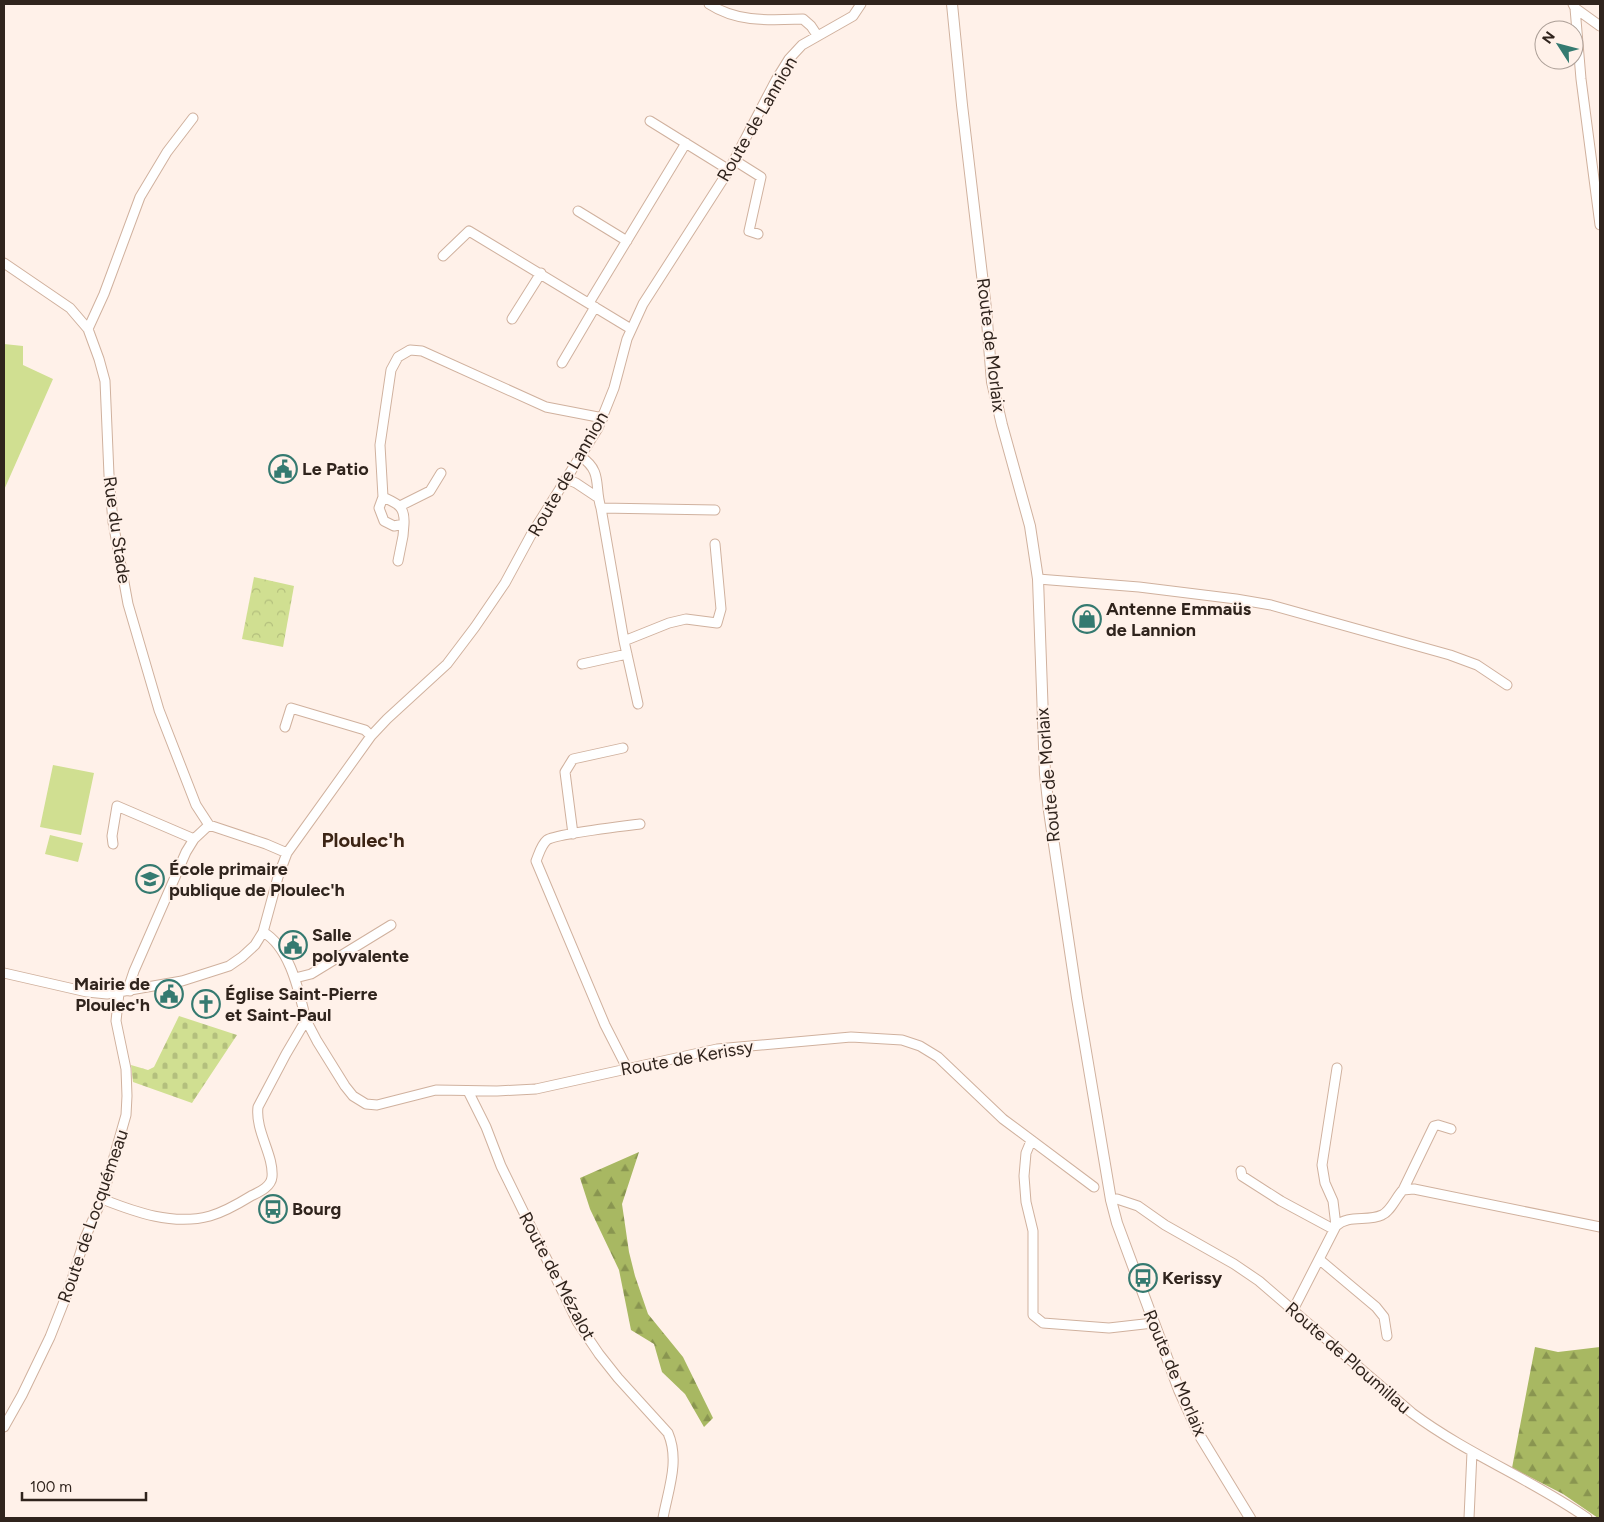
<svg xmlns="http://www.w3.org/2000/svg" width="1604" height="1522" font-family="Figtree,sans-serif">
	<defs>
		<pattern id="forest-firs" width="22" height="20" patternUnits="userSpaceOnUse" patternTransform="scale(1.25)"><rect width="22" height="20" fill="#a8b862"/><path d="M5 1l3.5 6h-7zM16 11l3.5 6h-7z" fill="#899550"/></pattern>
		<pattern id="cemetery-stones" width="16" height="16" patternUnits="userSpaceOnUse" patternTransform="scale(1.25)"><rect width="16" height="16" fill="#d0df91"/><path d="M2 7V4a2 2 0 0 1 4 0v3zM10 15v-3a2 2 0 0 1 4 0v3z" fill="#b3bf7d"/></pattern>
		<pattern id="park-crowns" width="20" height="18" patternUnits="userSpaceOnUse" patternTransform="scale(1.25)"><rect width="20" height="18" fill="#d0df91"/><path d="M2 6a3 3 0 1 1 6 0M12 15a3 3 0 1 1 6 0" fill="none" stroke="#b3bf7d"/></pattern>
	</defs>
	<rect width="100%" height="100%" fill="#fff1e9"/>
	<path fill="url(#forest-firs)" d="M639,1152l-17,52 7,48 6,24 13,38 35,43 30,61 -9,9 -19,-33 -23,-22 -8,-28 -23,-14 -12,-60 -29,-61 -10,-31z
		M1535,1347l23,5 42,-5v171h-2l-35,-24 -51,-26z"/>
	<path fill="url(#cemetery-stones)" d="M179,1016l58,19 -45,68 -59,-21 -2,-17 17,5 6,-3z"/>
	<path fill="url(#park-crowns)" d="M254,577l40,9 -11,61 -41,-8z"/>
	<path fill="#d0df91" d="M4,344l19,2v19l30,14 -49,111z
		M53,765l41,8 -13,62 -41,-8z
		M50,835l33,8 -5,19 -33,-8z"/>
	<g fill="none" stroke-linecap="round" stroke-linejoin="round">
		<defs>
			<path id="minor" d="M709,4c29,19 61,16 94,15l8,7 6,9
				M1573,4l2,4 6,71 19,146
				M1575,8l25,18
				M650,121l79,49
				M734,160l27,17 -12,54 9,3
				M578,211l49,30
				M443,256l26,-25 162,98
				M4,263l66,45 18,21 11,30 6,22 4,94 4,47 15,82 31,106 37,95 13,20
				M589,303l97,-160
				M512,319l29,-46
				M88,329l16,-35 36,-97 27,-45 26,-34
				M562,363l33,-56
				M581,457c22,14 13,30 20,51l23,133 14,63
				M566,479l10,4 21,14
				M383,497l-3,-52 11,-75 7,-13 12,-7 12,1 124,56 57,11
				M383,497c15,7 22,9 21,27l-10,2 -10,-5 -5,-13z
				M400,506l30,-15 11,-18
				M601,508l114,2
				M398,561l5,-25 1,-12
				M1038,579l101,8 97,12 35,6 179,50 27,10 30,20
				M624,641l45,-18 17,-4 31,4 4,-14 -6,-65
				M582,664l45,-10
				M285,727l6,-19 74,22 6,6
				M209,825l57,19 21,9
				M573,834l-8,-62 8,-13 50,-11
				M113,844l-1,-8 5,-30 77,33
				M4,973l83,19 20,2 75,-13 47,-15 13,-9 13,-12 8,-13 15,-55 9,-24 84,-117 16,-17 60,-55 28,-37 30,-44 26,-48 67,-107 16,-40 13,-49 16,-35 86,-134 47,-90 13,-21 13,-14 51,-29 8,-12
				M295,978l16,-4 80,-49
				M130,991v-8l4,-12 52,-119 8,-13 15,-14
				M306,1020l11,21 28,45 8,10 13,8 11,1 59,-15 61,1 39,-2 181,-40 134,-12 51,3 18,6 18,11 65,62 91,68
				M627,1068l-22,-43 -69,-164c3,-7 5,-16 11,-21 9,-6 77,-14 93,-16
				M468,1091l18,36 15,39 77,157 21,31 19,24 50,55c12,28 0,57 -5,85
				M1031,1141l-5,12 -2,23 2,26 7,29v84l10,8 66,5 44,-5
				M1241,1171l1,5 39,25 52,28
				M1403,1190l31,-64 4,-1 13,4
				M102,1199c33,13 71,27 108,17 14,-4 28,-12 41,-20 8,-4 20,-9 21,-19 2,-22 -17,-46 -14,-70l28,-53 20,-34c-7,-28 -16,-73 -43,-88
				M1111,1200l6,-1 21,7 27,19 69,39 25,17 153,132c55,41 119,66 175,105
				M1336,1226l-3,-25 -8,-18 -3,-18 15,-97
				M1320,1260l56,47 8,10 3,19
				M1293,1310l43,-84c12,-12 32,-4 46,-11 9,-4 14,-18 21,-25l11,-1 186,38
				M4,1427l18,-32 28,-58 19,-48 16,-51 17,-39 24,-84 1,-19 -1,-27 -10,-48 3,-28
				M1469,1518l3,-66"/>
			<path id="major" d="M952,4l10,101 24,204 6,73 10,43 28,101 8,53 7,195 4,37 28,187 34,202 6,23 62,167 21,46 50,82"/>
		</defs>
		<use href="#minor" stroke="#d0b19e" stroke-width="11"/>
		<use href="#major" stroke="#d0b19e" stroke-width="12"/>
		<use href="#minor" stroke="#fff" stroke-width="9"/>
		<use href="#major" stroke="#fff" stroke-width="10"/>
	</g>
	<defs>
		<symbol id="civic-ring" viewBox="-11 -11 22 22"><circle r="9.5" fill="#fff1e9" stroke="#357a70" stroke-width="1.5"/><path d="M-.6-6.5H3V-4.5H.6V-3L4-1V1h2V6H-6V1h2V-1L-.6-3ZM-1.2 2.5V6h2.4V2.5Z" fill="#357a70"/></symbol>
		<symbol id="shop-ring" viewBox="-11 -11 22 22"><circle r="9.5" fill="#fff1e9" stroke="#357a70" stroke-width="1.5"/><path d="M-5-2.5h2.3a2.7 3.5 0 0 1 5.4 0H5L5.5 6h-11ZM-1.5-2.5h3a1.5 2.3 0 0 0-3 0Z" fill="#357a70"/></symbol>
		<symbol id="school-ring" viewBox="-11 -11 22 22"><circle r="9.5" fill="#fff1e9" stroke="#357a70" stroke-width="1.5"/><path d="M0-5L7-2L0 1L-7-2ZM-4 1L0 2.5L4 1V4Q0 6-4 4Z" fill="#357a70"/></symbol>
		<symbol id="church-ring" viewBox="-11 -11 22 22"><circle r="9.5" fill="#fff1e9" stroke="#357a70" stroke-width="1.5"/><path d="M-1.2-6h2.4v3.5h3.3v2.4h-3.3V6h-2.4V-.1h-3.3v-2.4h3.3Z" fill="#357a70"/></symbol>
		<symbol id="bus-ring" viewBox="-11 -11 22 22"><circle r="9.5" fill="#fff1e9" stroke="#357a70" stroke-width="1.5"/><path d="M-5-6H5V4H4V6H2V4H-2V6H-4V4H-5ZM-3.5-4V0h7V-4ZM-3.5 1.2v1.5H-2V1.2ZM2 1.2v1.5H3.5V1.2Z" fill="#357a70"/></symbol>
	</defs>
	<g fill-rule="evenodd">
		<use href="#civic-ring" x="267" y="453" width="32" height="32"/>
		<use href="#shop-ring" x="1071" y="603" width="32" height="32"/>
		<use href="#school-ring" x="134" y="863" width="32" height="32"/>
		<use href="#civic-ring" x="277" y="929" width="32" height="32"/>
		<use href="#civic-ring" x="153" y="978" width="32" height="32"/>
		<use href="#church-ring" x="190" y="988" width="32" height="32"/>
		<use href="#bus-ring" x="257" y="1193" width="32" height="32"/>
		<use href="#bus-ring" x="1127" y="1262" width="32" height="32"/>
	</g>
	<g text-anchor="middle" stroke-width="4" stroke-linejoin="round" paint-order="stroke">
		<g font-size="18" fill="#30241d" stroke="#fff1e9">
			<text transform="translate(757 119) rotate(-60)" y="6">Route de Lannion</text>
			<text transform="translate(991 345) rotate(83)" y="6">Route de Morlaix</text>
			<text transform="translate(568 474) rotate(-60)" y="6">Route de Lannion</text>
			<text transform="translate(117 530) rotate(82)" y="6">Rue du Stade</text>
			<text transform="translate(1048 775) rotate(-95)" y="6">Route de Morlaix</text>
			<text transform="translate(687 1058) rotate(-10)" y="6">Route de Kerissy</text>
			<text transform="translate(93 1216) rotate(-71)" y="6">Route de Locquémeau</text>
			<text transform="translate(557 1276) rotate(62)" y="6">Route de Mézalot</text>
			<text transform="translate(1348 1358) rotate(41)" y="6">Route de Ploumillau</text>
			<text transform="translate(1175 1373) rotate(67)" y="6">Route de Morlaix</text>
		</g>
		<g font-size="18" font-weight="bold" fill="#30241d" stroke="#fff1e9" text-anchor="start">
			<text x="302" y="475">Le Patio</text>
			<text x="1106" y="615">Antenne Emmaüs<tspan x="1106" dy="21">de Lannion</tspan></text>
			<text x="169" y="875">École primaire<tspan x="169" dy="21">publique de Ploulec'h</tspan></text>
			<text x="312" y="941">Salle<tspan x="312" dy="21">polyvalente</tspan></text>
			<text x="150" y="990" text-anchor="end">Mairie de<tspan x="150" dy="21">Ploulec'h</tspan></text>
			<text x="225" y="1000">Église Saint-Pierre<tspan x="225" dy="21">et Saint-Paul</tspan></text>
			<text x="292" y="1215">Bourg</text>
			<text x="1162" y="1284">Kerissy</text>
		</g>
		<g font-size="20" font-weight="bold" fill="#3c2414" stroke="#fff1e9">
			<text x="363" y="847">Ploulec'h</text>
		</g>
	</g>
	<rect width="1604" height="1522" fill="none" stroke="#30241d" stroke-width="10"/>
	<g transform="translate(1559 45) rotate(306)"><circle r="24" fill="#fff1e9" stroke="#ac9f97"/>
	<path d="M0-4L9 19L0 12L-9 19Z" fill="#357a70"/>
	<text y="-8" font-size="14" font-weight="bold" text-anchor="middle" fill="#30241d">N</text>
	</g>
	<path d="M22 1492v8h124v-8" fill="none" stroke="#30241d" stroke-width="2.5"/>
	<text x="30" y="1492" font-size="15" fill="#30241d" stroke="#fff1e9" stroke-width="4" paint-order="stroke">100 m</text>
</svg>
